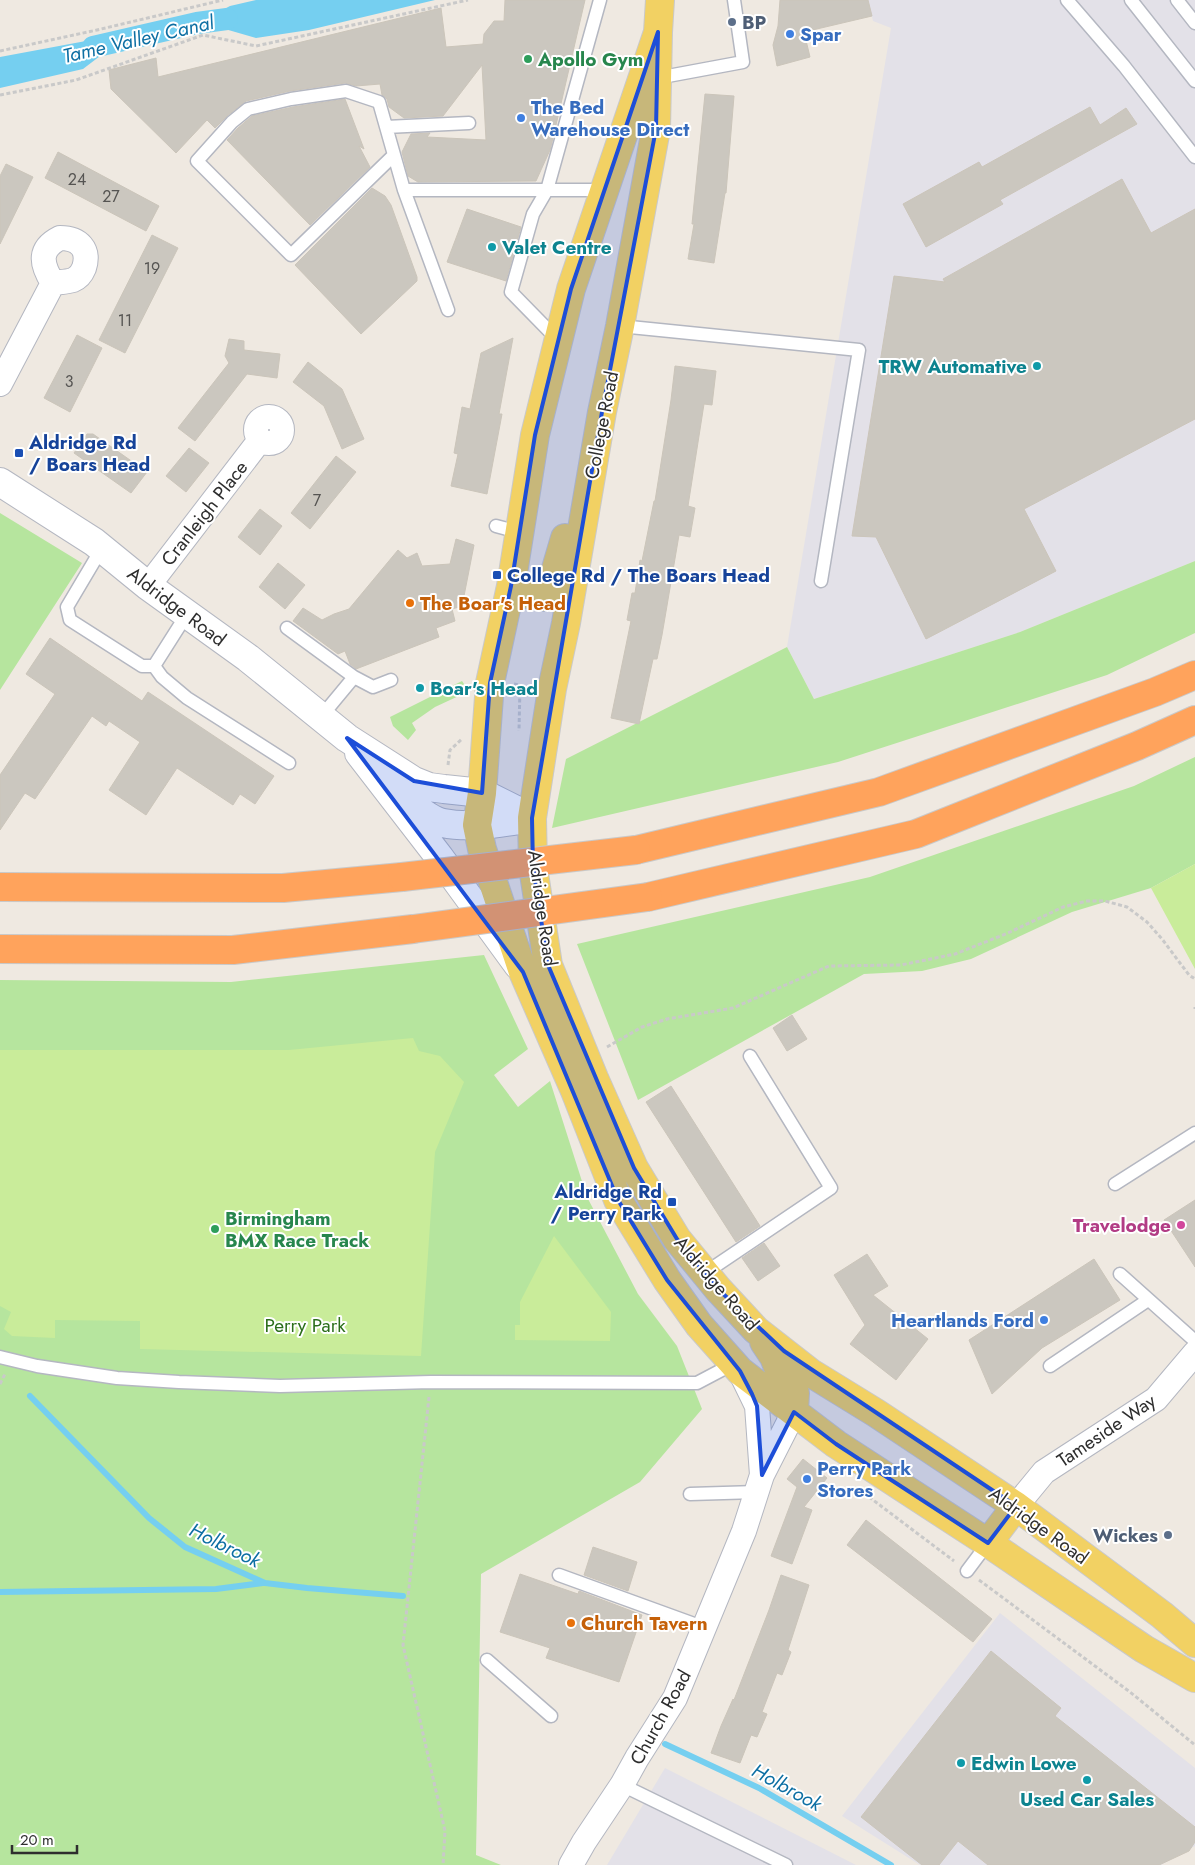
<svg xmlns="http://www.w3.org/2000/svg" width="1195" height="1865" font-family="Jost,sans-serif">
	<rect width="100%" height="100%" fill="#efe9e1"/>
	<path fill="#e3e1e8" d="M868,0h327v561l-175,71 -206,67 -27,-52 104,-619 -18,-7z
		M1000,1613l195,155v78l-34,19h-241l-78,-49z
		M665,1768l191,97h-249z"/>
	<path fill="#b6e59e" d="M0,513l82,50 -82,127z
		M1195,561v72l-88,42 -269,87 -286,66 14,-69 221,-112 27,52 206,-67z
		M462,681l4,6 -3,7 -28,13 -23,16 4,7 -8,10 -15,-14 -3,-9z
		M1195,757v107l-44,24 -79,24 -101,47 -49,12 -58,3 -226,126 -61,-156 293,-67 264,-91z
		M484,955l44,94 -34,26 24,32 32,-26 37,116 51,97 39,52 25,63 -62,73 -159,92 -5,281 25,10h-501v-885l231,2z"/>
	<path fill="#c9ec9a" d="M1195,864v105l-44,-81z
		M413,1038l6,13 21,5 24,26 -29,70 -14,204 -281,-7v-28l-85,-1v18l-43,-2 -8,-7 7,-17 -11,-6v-256h289z
		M554,1236l57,76 -1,29 -95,-1v-15h5v-23z"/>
	<path fill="#75cff0" d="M256,0h179l-126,30 -53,8 -38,-11 -21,-4 33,-17z
		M102,38l19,2 -38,29 -83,19v-31z"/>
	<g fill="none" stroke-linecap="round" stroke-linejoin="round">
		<path stroke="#75cff0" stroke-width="6" d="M30,1396l119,122 36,29 80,36 42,5 96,8
			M0,1592l216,-3 47,-6
			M665,1744l94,44 132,77"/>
		<path stroke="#75cff0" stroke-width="22" d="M93,47l104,-24 30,-4"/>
	</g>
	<path fill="#cbc7bf" stroke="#cbc5ba" d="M505,0h80l-32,138 -3,12 -14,31 -118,1 -10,-6 -6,-24 9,-18 19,-1 -3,4 59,3 -4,-75 -39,51 -39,2 -15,-11 -2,-8 -5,-4 -2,-11 -24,2 -11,-3 -55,8 -44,10 -19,15 -12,12 -8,-8 -31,33 -65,-64 -2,-19 47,-12 2,19 283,-69 5,39 37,-3 1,-10 10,-13h10z
		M780,0h88l4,16 -68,16 6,25 -33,9 -4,-21 5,-19z
		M705,94l29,2 -8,97h-1l-11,70 -26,-4 6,-35h-2z
		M345,99l19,50 -5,-3 11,21 -60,58 -83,-85 11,-12 14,-12 41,-9z
		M1090,107l10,18 26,-17 11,16 -137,76 3,4 -77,43 -23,-43 76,-42 3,5z
		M58,152l101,54 -13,25 -101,-53z
		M6,164l27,13 -33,67v-68z
		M1122,179l29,54 44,-24v210l-171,90 32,62 -130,68 -50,-102 -24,-1 42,-260 51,6 -2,-3z
		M372,188l13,8 6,9 26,72v4l-56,53 -66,-69z
		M467,209l54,18 -15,54 -59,-19z
		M152,235l26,13 -53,105 -26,-13z
		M77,335l25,13 -32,64 -26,-14z
		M513,338l-14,76h3l-15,80 -36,-8 7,-32 -4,-1 8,-46 8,2 11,-56z
		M229,339l15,2v9l36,4 -3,24 -30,-4 -52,67 -17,-13 51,-65 -4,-7z
		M308,362l34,27 22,50 -22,10 -18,-43 -31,-24z
		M675,366l41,5 -4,34 -8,-1 -16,102 7,2 -5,29 -11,-2 -17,100 -5,24h-4l-14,65 -28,-6 20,-97 -4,-1 5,-27h3l5,-33 2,1 12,-60h1l16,-101z
		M87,434h6l54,38 -16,21 -57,-40z
		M189,448l20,15 -23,29 -20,-16z
		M336,456l20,16 -46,57 -19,-16z
		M260,509l22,17 -22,29 -22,-18z
		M456,539l18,6 -10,51 -8,3 3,8 -7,2 3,12 -19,7 3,9 -83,32 -6,-5 -5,-13 -7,3 -45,-33 10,-13 19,12 12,-6 15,-5 49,-59 9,8 10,-5 5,13 28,-2z
		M278,563l27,22 -20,24 -26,-22z
		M50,638l92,63 6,-9 126,84 -19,28 -15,-10 -7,11 -56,-37 -31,47 -37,-25 31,-48 -31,-21 -3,5 -14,-10 -57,83 -10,-6 -25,37v-55l55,-81 -29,-20z
		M792,1015l15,24 -20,12 -14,-23z
		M671,1086l89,140 -24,16 -90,-140z
		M1195,1200v67l-31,-47z
		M764,1243l16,23 -22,15 -16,-23z
		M867,1254l21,32 -15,9 55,44 -32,41 -46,-36 15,-19 -31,-50z
		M1094,1259l26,41 -78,48 -50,46 -23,-54z
		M803,1459l24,19 -23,29 8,3 -20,54 -21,-8 26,-69 -10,-8z
		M866,1520l126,99 -19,23 -126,-97z
		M593,1547l44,15 -9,29 -44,-16z
		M520,1574l58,20 1,-3 63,24 -23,67 -73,-24 4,-10 -50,-16z
		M781,1575l28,10 -21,65 3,2 -9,23 -5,-2 -15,39 5,2 -10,23 -6,-2 -11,28 -29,-10 10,-27 12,-27 1,1 35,-90z
		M991,1651l70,57 -6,8 140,111v15l-6,9 -30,14h-171l-30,-24 -19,24h-17l-61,-48z"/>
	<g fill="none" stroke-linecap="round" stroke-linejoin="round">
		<defs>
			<path id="service" d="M1067,0l57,66 71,91
				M1131,0l64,81
				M1177,0l18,23
				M657,78l86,-16 -9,-62
				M386,127l83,-4
				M394,155l-103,100 -94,-94 35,-39 16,-13 43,-10 55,-8 33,11 25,88h200
				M404,190l44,120
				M620,326l239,24 -38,231
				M558,340l-47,-48 22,-78 14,-24 53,-190
				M496,526l22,6
				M102,548l-35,59 3,13 72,46h12l33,-52
				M287,628l67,49 -34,41
				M154,666l8,11 25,21 102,65
				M354,677l19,10 18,-7
				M1115,1184l80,-51
				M705,1273l126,-85 -81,-132
				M1120,1274l75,67
				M0,1357l37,9 80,12 62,4 101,4 151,-4 266,1 36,-19
				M1050,1366l98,-66
				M690,1494l67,-2
				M967,1571l21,-28
				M559,1575l146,53
				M487,1660l64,56
				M622,1785l164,80"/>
			<path id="minor" d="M60,238c19,0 30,11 24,30 -2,5 -6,10 -11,12 -6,2 -13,2 -20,3 -12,-19 -15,-34 7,-45z
				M0,384l53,-101
				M256 430a13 13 0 1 1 26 0a13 13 0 1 1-26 0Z
				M148,586l112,-146
				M740,1371l17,35 5,69
				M1016,1506l28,-34 112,-73 39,-46
				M571,1865l13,-23 38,-57 15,-27 38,-60 69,-167 18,-56 32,-63"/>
			<path id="tertiary" d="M0,482l94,60 54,44 100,72 99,80 67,43 15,6 15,2 38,4 50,25
				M359,753l81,105 78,107
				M403,798c11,8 26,22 40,25 29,6 61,-1 89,-5"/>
			<path id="primary" d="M660,0l-2,32 -2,97 -36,197 -18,86 -36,211 -14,66 -20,129 1,49 15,98 46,113 40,90 43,71 41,50 38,41 55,43 65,40 140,93 146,109 33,28
				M658,32l-87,257 -36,146 -24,151 -21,97 -8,110 -5,32 5,24 41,123 52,119 43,109 49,80 32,45 41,46 96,73 152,99 156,106 51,29
				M511,586l9,7 25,4 8,-18 12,-41
				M764,1342l10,15 5,13 16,23 -1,19
				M988,1543l28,-37"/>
			<path id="motorway" d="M636,850l243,-58 276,-100 40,-17
				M0,887l283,1 119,-11
				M648,897l268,-63 221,-88 58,-26
				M0,949l233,1 180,-21"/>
		</defs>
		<use href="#service" stroke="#b4b7c1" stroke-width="15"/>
		<use href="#minor" stroke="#b4b7c1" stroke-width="26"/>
		<use href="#tertiary" stroke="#b4b7c1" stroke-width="30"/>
		<use href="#primary" stroke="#c9c9c9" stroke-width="30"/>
		<use href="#motorway" stroke="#c9c9c9" stroke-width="30"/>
		<path stroke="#c9c9c9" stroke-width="3" stroke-dasharray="4 2.5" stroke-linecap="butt" d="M0,51l97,-21 126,-30
			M0,95l76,-15 127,-45 53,11 212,-46
			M514,684l6,1 -1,46
			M448,765l2,-15 12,-11
			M1195,1009v-2
			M607,1047l35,-20 25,-8 66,-11 96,-42 72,-1 54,-11 53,-21 55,-26 24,-6h18l22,6 20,15 15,17 27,36 6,4
			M0,1384l5,-10
			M429,1397l-26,248 42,186 -2,34
			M869,1497l85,64
			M979,1580l151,112 65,53"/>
		<use href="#service" stroke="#fff" stroke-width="12"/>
		<use href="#minor" stroke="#fff" stroke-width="24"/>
		<use href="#tertiary" stroke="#fff" stroke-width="28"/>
		<use href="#primary" stroke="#f2d163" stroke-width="28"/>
		<use href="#motorway" stroke="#ffa35c" stroke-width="28"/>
		<defs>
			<path id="motorway-bridge" d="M402,877l234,-27
				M413,929l235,-32"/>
		</defs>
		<use href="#motorway-bridge" stroke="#c9c9c9" stroke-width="30" stroke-linecap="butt"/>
		<use href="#motorway-bridge" stroke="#ffa35c" stroke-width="28"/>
	</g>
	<path fill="#1d4ed8" fill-opacity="0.2" stroke="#1d4ed8" stroke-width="4" stroke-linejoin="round" d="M658,32l-2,97 -54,283 -70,406 1,49 15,98 86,203 43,71 41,50 66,62 232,155 -28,37 -152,-99 -42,-32 -32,63 -5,-69 -5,-12 -12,-23 -73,-91 -49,-80 -95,-228 -176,-234 67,43 68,12 8,-110 21,-97 24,-151 36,-146z"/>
	<g fill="#5c6f8a" stroke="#fff" stroke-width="2">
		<circle cx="732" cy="22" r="5"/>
		<circle cx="1168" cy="1535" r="5"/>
	</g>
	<g fill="#3f7fe0" stroke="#fff" stroke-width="2">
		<circle cx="790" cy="34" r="5"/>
		<circle cx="521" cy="118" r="5"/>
		<circle cx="1044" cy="1320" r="5"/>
		<circle cx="807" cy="1479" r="5"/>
	</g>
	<g fill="#2e9e5b" stroke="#fff" stroke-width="2">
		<circle cx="528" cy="59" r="5"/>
		<circle cx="215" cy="1229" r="5"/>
	</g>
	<g fill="#0f9aa8" stroke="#fff" stroke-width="2">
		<circle cx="492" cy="247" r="5"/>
		<circle cx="1037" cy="366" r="5"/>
		<circle cx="420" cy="688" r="5"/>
		<circle cx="961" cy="1763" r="5"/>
		<circle cx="1087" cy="1780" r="5"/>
	</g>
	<g fill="#1a4fb4" stroke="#fff" stroke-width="2">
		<rect x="14" y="448" width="10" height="10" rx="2.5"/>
		<rect x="492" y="570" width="10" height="10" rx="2.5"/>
		<rect x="667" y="1197" width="10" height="10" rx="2.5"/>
	</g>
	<g fill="#e8710a" stroke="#fff" stroke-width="2">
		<circle cx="410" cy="603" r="5"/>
		<circle cx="571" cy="1623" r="5"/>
	</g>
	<circle fill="#d1479c" stroke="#fff" stroke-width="2" cx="1181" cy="1225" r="5"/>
	<g text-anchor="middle" stroke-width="4" stroke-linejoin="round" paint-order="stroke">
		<g font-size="16" fill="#555452">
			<text x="77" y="185">24</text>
			<text x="111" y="202">27</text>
			<text x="152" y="274">19</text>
			<text x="125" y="326">11</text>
			<text x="69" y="387">3</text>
			<text x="317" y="506">7</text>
		</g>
		<g font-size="19" font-weight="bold" fill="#4e5e75" stroke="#fff" text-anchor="start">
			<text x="742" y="29">BP</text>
			<text x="1158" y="1542" text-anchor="end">Wickes</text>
		</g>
		<g font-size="19" font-weight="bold" fill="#366cbe" stroke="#fff" text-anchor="start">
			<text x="800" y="41">Spar</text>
			<text x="531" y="114">The Bed<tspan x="531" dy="22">Warehouse Direct</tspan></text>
			<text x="1034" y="1327" text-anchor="end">Heartlands Ford</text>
			<text x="817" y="1475">Perry Park<tspan x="817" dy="22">Stores</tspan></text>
		</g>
		<g font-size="19" font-weight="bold" fill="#27864d" stroke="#fff" text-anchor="start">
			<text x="538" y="66">Apollo Gym</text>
			<text x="225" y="1225">Birmingham<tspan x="225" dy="22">BMX Race Track</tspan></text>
		</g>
		<g font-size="19" font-weight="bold" fill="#0d838f" stroke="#fff" text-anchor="start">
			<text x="502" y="254">Valet Centre</text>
			<text x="1027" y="373" text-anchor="end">TRW Automative</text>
			<text x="430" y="695">Boar's Head</text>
			<text x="971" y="1770">Edwin Lowe</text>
			<text x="1087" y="1806" text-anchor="middle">Used Car Sales</text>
		</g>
		<g font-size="19" fill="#2e2e2e" stroke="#fff">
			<text transform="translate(601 425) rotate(-79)" y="7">College Road</text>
			<text transform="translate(204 513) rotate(-52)" y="7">Cranleigh Place</text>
			<text transform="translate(177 606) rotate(37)" y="7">Aldridge Road</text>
			<text transform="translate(543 908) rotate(82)" y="7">Aldridge Road</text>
			<text transform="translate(717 1283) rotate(49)" y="7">Aldridge Road</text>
			<text transform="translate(1106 1430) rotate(-34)" y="7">Tameside Way</text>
			<text transform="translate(1039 1525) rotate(36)" y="7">Aldridge Road</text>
			<text transform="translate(660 1717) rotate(-61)" y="7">Church Road</text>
		</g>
		<g font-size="19" font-weight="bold" fill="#164399" stroke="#fff" text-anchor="start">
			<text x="29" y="449">Aldridge Rd<tspan x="29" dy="22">/ Boars Head</tspan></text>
			<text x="507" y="582">College Rd / The Boars Head</text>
			<text x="662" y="1198" text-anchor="end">Aldridge Rd<tspan x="662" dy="22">/ Perry Park</tspan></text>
		</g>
		<g font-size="19" font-weight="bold" fill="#c56008" stroke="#fff" text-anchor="start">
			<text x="420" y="610">The Boar's Head</text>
			<text x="581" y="1630">Church Tavern</text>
		</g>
		<g font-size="19" font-weight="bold" fill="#b23c85" stroke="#fff" text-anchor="end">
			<text x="1171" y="1232">Travelodge</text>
		</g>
		<g font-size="19" fill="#2c6e1b" stroke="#fff">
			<text x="305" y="1332">Perry Park</text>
		</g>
		<g font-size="20" font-style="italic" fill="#0d6fa3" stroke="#fff">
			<text transform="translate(138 39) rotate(-13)" y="7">Tame Valley Canal</text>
			<text transform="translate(225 1545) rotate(26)" y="7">Holbrook</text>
			<text transform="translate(787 1787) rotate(29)" y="7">Holbrook</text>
		</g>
	</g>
	<path d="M12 1845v8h65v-8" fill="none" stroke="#2e2e2e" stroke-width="2.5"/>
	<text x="20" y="1845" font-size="15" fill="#2e2e2e" stroke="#ffffff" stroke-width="4" paint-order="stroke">20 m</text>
</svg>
